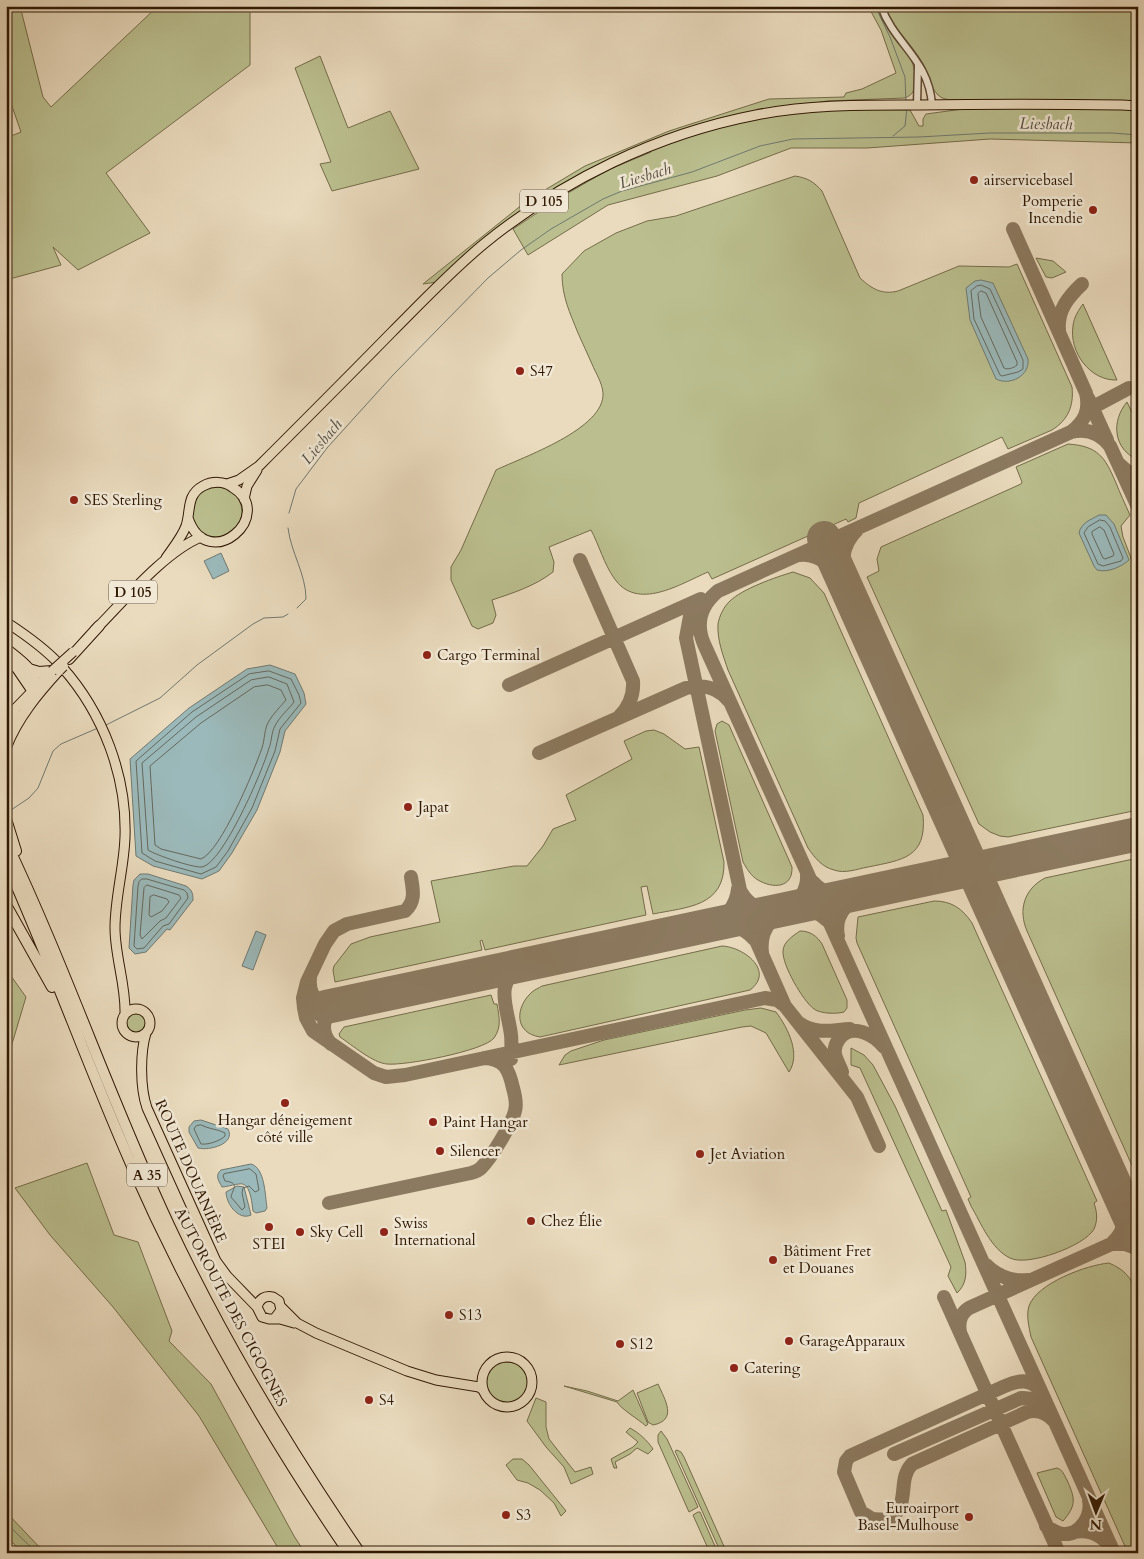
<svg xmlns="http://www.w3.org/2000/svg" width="1144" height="1559" font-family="Cardo,serif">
	<rect width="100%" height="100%" fill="#eadbbe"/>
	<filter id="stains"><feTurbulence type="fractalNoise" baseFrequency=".004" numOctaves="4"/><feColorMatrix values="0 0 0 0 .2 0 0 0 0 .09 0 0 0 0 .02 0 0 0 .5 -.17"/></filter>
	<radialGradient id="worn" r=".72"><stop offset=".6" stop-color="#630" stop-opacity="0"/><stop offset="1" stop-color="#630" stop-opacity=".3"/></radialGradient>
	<path fill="#bbbf8f" stroke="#756c49" d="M6,6h14l23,91 8,10 107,-101h92v59l-144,108 44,60 -72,37 -25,-23 8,18 -55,15v-142l15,-6 -15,-43z
		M868,6h9c4,9 8,17 13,25 13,18 27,28 25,52 0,8 -3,12 -10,15l-78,3 -88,14 -170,67 -132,100 -14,2 105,-84 57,-34 84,-35 100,-32 75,-2 2,-4 16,-4 34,-16 -15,-43z
		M885,6h253v137l-148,-4 -123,9h-76l-74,28 -109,29 -80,50 -15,-26 48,-32 47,-27 43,-18 -1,-2c56,-21 113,-36 172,-40 29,-2 59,0 88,0l9,16h4v-7l3,-5 37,-5v-9c-9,0 -19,1 -25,-5 -6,-6 -7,-13 -10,-21 -11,-27 -33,-41 -43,-68z
		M320,56l28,72 42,-17 29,58 -87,22 -12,-27 11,-2 -36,-94z
		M795,176c13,2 19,6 27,15l38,87c12,11 22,17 38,13l61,-25 50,1 8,-3 55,123c2,19 -4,33 -20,43l-44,19 -6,-12 -143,66 -3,15 -8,4 -2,-3 -134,60 -4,-7c-28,12 -71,40 -94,6 -10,-14 -15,-33 -23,-48l-42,17 5,15 -1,10c-18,14 -40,21 -61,28l4,15 -3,8 -15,6 -6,-3 -21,-46v-13l10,-17 35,-80c27,-13 109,-41 107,-77 -1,-11 -7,-19 -11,-29 -5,-10 -9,-21 -14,-31 -8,-20 -16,-36 -16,-59l22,-23 32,-18 31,-12 29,-5z
		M1036,258l17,3 13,11 -14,6 -6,-1z
		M1083,304l34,76c-27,1 -48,-28 -44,-54 1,-9 5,-15 10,-22z
		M1127,402l11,23v35c-25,-11 -27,-39 -11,-58z
		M1068,444c30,2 37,13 48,39 4,10 9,21 14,32l-9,11 2,11 15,39v234l-130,27 -8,-1 -10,-4 -11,-8 -112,-247 12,-6 -2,-12 4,-12 140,-63 1,-2 -6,-15z
		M192 512a25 25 0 1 1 50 0a25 25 0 1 1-50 0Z
		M793,572l17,6 14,15 99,222c4,43 -21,45 -55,52 -11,2 -23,7 -34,3 -12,-3 -19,-12 -26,-22l-80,-178c-5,-15 -11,-30 -10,-46 1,-7 6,-18 12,-23 12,-12 46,-24 63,-29z
		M722,721l7,4 63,142c1,21 -19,22 -34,13 -7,-4 -11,-11 -15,-18l-28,-131 2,-7z
		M654,730l10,4 21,15 14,-2 25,115c1,45 -37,45 -71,52l-6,-28 -6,1 5,28 -161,35 -3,-10 -2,1 2,9 -147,32 -2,-12 1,-4 17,-22 19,-7 70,-15 -9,-41 83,-15h13l16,-20 10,-17 23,-9 -10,-25 66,-36 -8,-18 22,-10z
		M1138,858v321l-111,-248c-9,-21 -3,-42 18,-53z
		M934,901c17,0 28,7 38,22l125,278 -3,2c3,9 4,17 0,26 -9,17 -67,38 -84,29 -19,-9 -29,-35 -39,-52l-3,-7 3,-2 -114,-254 -1,-5 2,-21z
		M800,931c10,0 17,5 22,13l25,56v8l-3,4c-7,2 -23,2 -30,-3 -11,-8 -32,-44 -31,-58 0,-9 11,-16 17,-20z
		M722,946c22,1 53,25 28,44l-210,47c-26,-4 -25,-30 -8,-45 2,-2 7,-4 10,-6z
		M6,969l20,28 -20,67z
		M491,995l3,9h3c2,12 5,23 -3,34 -10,13 -90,28 -107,26 -14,-1 -35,-19 -47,-27l-1,-3 5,-7z
		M761,1008l15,4c12,16 25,42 13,60l-23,-39 -15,-7 -9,1 -183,38 6,-10 6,-4 33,-11 141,-30z
		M126 1023a10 10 0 1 1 20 0a10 10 0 1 1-20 0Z
		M851,1048l13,7 9,10 22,41 47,105 4,-1 19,52c2,12 1,23 -8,31l-9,-17 3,-9 -91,-199 -9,-3z
		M87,1163l27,72 24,7 34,89 -3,10 42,43 83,152 11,17h-24l-82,-137 -86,-109 -63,-72 -35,-47z
		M1109,1263c16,7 20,13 29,29v261h-10l-97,-216c-2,-10 -5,-22 -2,-31 8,-23 58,-41 80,-43z
		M486 1383a21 21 0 1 1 42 0a21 21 0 1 1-42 0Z
		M658,1384c7,16 20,36 -5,41l-5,-3 -11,-29z
		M564,1386l23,5 31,10 15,-11 15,34 -2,2c-8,-7 -25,-17 -29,-24z
		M536,1398l10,4v25l3,12 26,33 16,-5 2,7 -22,10 -7,-17 -18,-20 -19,-26z
		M630,1428c9,5 17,12 23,21l-5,5 -11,-6 -7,6 -15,8 2,6h-3l-3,-9 22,-12 5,-5 -12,-10z
		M661,1431l6,8 31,68 -9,5 -31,-70v-7z
		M677,1450l4,2 3,5 43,96h-6l-46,-102z
		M513,1459h9l7,6 37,46 -5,5 -7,-13 -14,-13 -12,-7 -11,-3 -11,-15z
		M1057,1468c6,2 7,7 10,12 8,18 10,25 -4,41l-7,-4 -19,-44z
		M6,1512l39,41h-22l-17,-17z
		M698,1512h2l18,41h-8l-17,-38z"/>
	<path fill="#9bb9ba" stroke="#707971" d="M981,280l12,3 35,76c2,17 -18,27 -32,20l-26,-59 -4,-32 9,-7z
		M1099,515h7l8,9 15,36c-8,7 -21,13 -32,10l-3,-4 -15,-33c2,-10 11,-13 20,-18z
		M221,553l8,18 -16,8 -9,-18z
		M270,665l25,9 9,19 2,11 -21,27 -5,21 -23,58 -25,43 -13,18 -17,8 -49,-13 -17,-10 -6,-97 59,-51 58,-39z
		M140,874h8l38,12c6,4 7,7 7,14l-23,30 -3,-1 -21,23 -11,2 -6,-6 4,-63 1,-5z
		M256,931l10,4 -13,35 -11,-4z
		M201,1120l27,9c8,15 -19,22 -30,19l-9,-16v-5l5,-6z
		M251,1164c14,4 14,31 16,44l-2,3 -9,2 -3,-2c-1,-7 -2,-24 -10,-27 -5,-1 -16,3 -21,3 -4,-7 -7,-12 -1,-17z
		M237,1186l7,1 7,28c-13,6 -25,-12 -25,-23z"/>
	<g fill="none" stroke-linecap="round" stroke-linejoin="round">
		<path stroke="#65685e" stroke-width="1" d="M977,286l4,-1 9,4 33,71v9l-5,3 -16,4 -2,-1 -26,-56 -3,-28z
			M981,291l5,2 31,69v3c-3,3 -10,5 -13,3l-23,-51 -3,-23z
			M1100,520l5,1 5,6 13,31 -2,3 -18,5 -5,-2 -14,-31 4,-6z
			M1100,527l4,3 10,24 -1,2 -8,3 -2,-1 -11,-24v-2z
			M269,671l22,8 8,16 2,8 -21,26 -5,22 -23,57 -24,43 -12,16 -15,7 -46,-13 -13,-8 -6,-92 56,-49 57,-38z
			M269,677l18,7 7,18c-6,8 -15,15 -19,24 -4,7 -3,15 -6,22 -6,22 -46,115 -67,119 -9,1 -46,-12 -54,-17l-6,-87 54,-46 55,-37z
			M268,685l13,5 5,10c-6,7 -13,14 -17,21 -5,8 -4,18 -7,27 -8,23 -41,103 -61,111l-40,-10 -6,-4 -5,-79 51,-43 53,-36z
			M142,879h5l37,11 3,3 1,5 -19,26 -6,2 -19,22 -7,1 -3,-3 4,-60 1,-4z
			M147,885l32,10 2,3 -15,20 -6,3 -18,18 -2,-4 4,-47z
			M154,895l13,4 2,3 -7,9 -11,6 -2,-2 1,-18z
			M201,1125c7,4 17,4 24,8v3c-5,5 -17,9 -24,8l-7,-15 2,-3z
			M250,1169l6,5 3,16 -4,2 -6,-6 -6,2 -1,5 3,14 -3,3 -11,-13c2,-9 9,-14 -6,-16l-2,-5 1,-2z"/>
		<path stroke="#707971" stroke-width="1" d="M875,6l15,31 15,40 1,25
			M893,136l12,-10 2,-18
			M289,513l7,-24 31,-41 66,-73 95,-97 33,-28 30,-21 52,-30 19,-8 70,-19 68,-26 33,-7 126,-2 71,-4h122l26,2
			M288,528c3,25 18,46 18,71l-9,9
			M106,725l54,-27 37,-33 56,-41 11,-6 19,-1 5,-3
			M11,810l18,-12 9,-10 15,-37 8,-7 37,-16
			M6,1523l31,30"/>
		<path stroke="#8c7a60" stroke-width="14" d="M1013,229l73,164c4,17 -1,28 -15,39
			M1059,330c-2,-19 9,-33 23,-46
			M1088,398l19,42
			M1087,414l10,-9 32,-17
			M1119,464l8,7 11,4
			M799,555c19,-3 37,13 46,30
			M580,560l53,121c1,14 -3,25 -14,36
			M848,590c-8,-23 -8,-44 10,-61
			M703,600l-13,16 -4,22 60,280 39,88 72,91 22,49
			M509,685l192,-86
			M539,753l147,-65c16,-4 32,-1 43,13
			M411,877c2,13 5,24 -6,34l-58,13 -13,7 -9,13 -18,38 -4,16 1,10 2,10 7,13 61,42 12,4 19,-2 360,-77 12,2 8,6
			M813,882c12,14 27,14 44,12
			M741,892c9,15 22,20 39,19
			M786,909c15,-8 22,-19 21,-35
			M789,909c15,-2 28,1 39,12
			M712,925c17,-2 30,1 42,14
			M708,926c17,-7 28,-18 30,-37
			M838,936c-5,-24 14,-39 35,-45
			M762,953c-3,-27 12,-38 35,-46
			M310,977c-3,36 31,26 53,23
			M799,1023c17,12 32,7 51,6
			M331,1044c-13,-15 -7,-34 12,-40
			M511,1059c0,-8 1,-16 0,-24 -3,-27 -19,-54 13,-70
			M842,1072c-2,-6 -6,-12 -7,-18 -1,-6 1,-11 4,-15 13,-17 35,-4 45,8
			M329,1203l142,-30c4,-1 7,-2 10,-5 10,-10 31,-44 34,-57 2,-7 0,-16 -2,-23 -4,-18 -8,-29 -29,-30
			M1123,1203l15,15
			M1113,1242c12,-11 13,-24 10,-39
			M1114,1244h11l13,5
			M985,1264c12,12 26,18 43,16
			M944,1297l115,256
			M960,1332c-2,-10 1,-19 9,-24l169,-76
			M1041,1392c-9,-14 -23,-12 -36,-6l-155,70 -4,5 -2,11 17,40 11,7 16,1c24,-15 8,-39 24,-56l115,-52c11,-3 20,1 27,9
			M894,1454l127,-56c12,0 20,3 28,12
			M1046,1526c6,4 11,8 18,8 17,1 28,-19 25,-34
			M1071,1533c15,-5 29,1 38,12
			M1114,1553l-410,-909c-9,-21 -3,-39 14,-53l353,-159c16,-4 29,1 39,14l28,61"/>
		<path stroke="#8c7a60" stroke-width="34" d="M824,538l314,698
			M326,1007l812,-173"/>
		<defs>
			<path id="minor" d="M881,6c13,38 48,53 51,99
				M917,105l1,-40"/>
			<path id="major" d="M227,484l12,-4 20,-14c45,-45 89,-89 133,-134 30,-30 60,-62 93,-89 78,-63 172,-109 271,-128 54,-11 108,-10 162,-10 68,-1 136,-1 204,0l16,1
				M244,499l3,-13 10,-16
				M166,558c7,-10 16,-21 20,-32 5,-15 0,-31 17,-40 9,-5 21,-5 29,1 46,27 -24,89 -44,31
				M6,622c20,13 40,27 56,45 41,46 65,109 63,170 -1,31 -10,60 -10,91 0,29 11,57 10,86
				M95,630c28,-28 69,-78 106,-93
				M6,733l10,-25 36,-37
				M122 1023a14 14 0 1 1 28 0a14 14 0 1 1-28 0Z
				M146,1033c-6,20 -6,55 1,75l69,153 11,15 30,31
				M281,1307l16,16 19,10 91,38 29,9 43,7 4,3
				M275,1318l6,-8 -2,-9 -6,-4c-8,-2 -14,2 -16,10l5,10 7,2h11l14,4
				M482 1382a25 25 0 1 1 50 0a25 25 0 1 1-50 0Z"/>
			<path id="highway" d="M6,649c11,9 31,22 30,37
				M7,658l10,10 15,22
				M69,659l30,-33
				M29,669l10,3 13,-1
				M6,747c11,-29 32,-54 53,-77
				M6,819l10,32
				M6,842c60,126 104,257 163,383 54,115 120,224 191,328
				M6,862c45,100 81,202 125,302 60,136 134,266 218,389
				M6,905l46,82"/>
		</defs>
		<use href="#minor" stroke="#5e4932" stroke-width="9"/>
		<use href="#major" stroke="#2f1803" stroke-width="11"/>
		<use href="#highway" stroke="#2f1803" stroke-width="12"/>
		<use href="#minor" stroke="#f1e8d5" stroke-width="6"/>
		<use href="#major" stroke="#eadbbe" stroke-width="9"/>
		<use href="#highway" stroke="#eadbbe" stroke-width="10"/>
		<defs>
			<path id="major-bridge" d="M52,671l21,-19"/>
			<path id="highway-bridge" d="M59,670l4,-4"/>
		</defs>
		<use href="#major-bridge" stroke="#2f1803" stroke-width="11" stroke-linecap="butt"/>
		<use href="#highway-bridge" stroke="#2f1803" stroke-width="12" stroke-linecap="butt"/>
		<use href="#major-bridge" stroke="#eadbbe" stroke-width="9"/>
		<use href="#highway-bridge" stroke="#eadbbe" stroke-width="10"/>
	</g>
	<g fill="#8f2418" stroke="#f1e8d5" stroke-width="2">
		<circle cx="974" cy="180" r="5"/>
		<circle cx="1093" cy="210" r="5"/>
		<circle cx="520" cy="371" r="5"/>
		<circle cx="74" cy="500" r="5"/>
		<circle cx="427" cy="655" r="5"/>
		<circle cx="408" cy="807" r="5"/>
		<circle cx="285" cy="1103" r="5"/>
		<circle cx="433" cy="1122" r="5"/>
		<circle cx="440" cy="1151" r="5"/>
		<circle cx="700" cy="1154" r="5"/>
		<circle cx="531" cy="1221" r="5"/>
		<circle cx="269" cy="1227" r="5"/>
		<circle cx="300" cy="1232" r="5"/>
		<circle cx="384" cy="1232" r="5"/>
		<circle cx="773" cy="1260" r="5"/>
		<circle cx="449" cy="1315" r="5"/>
		<circle cx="789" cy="1341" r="5"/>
		<circle cx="620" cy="1344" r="5"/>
		<circle cx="734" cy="1368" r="5"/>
		<circle cx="369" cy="1400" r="5"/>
		<circle cx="506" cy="1515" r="5"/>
		<circle cx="969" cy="1517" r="5"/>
	</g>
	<g text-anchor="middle" stroke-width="5" stroke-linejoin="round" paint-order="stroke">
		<g fill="#f1e8d5" stroke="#695642" stroke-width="1">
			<rect x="520" y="189.5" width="48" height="23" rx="4"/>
			<rect x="109" y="580.5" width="48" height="23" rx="4"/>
			<rect x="127" y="1163.5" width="40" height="23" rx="4"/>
		</g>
		<g font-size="14" font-weight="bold" fill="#2f1803">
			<text x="544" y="206">D 105</text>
			<text x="133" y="597">D 105</text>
			<text x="147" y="1180">A 35</text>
		</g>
		<g font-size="15" fill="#2f1803" stroke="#f1e8d5" text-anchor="start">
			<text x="984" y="185">airservicebasel</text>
			<text x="1083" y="206" text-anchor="end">Pomperie<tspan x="1083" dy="17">Incendie</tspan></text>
			<text x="530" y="376">S47</text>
			<text x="84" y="505">SES Sterling</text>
			<text x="437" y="660">Cargo Terminal</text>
			<text x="418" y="812">Japat</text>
			<text x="285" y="1125" text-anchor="middle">Hangar déneigement<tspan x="285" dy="17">côté ville</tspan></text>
			<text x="443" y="1127">Paint Hangar</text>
			<text x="450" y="1156">Silencer</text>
			<text x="710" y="1159">Jet Aviation</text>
			<text x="541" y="1226">Chez Élie</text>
			<text x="394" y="1228">Swiss<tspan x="394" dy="17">International</tspan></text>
			<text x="310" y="1237">Sky Cell</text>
			<text x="269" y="1249" text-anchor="middle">STEI</text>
			<text x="783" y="1256">Bâtiment Fret<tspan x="783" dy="17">et Douanes</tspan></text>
			<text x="459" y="1320">S13</text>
			<text x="799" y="1346">GarageApparaux</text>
			<text x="630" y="1349">S12</text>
			<text x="744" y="1373">Catering</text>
			<text x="379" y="1405">S4</text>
			<text x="959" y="1513" text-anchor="end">Euroairport<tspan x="959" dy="17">Basel-Mulhouse</tspan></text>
			<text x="516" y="1520">S3</text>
		</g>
		<g font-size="15" fill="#2f1803" stroke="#f1e8d5">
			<text transform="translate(191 1171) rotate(66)" y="5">ROUTE DOUANIÈRE</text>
			<text transform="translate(231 1307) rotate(62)" y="5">AUTOROUTE DES CIGOGNES</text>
		</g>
		<g font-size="16" font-style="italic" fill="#555043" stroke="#f1e8d5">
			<text transform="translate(1046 123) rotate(1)" y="6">Liesbach</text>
			<text transform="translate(645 175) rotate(-17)" y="6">Liesbach</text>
			<text transform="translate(321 441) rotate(-50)" y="6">Liesbach</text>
		</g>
	</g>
	<rect width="1144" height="1559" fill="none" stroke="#eadbbe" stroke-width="25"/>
	<rect x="8" y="8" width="1129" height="1544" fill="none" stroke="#2f1803" stroke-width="2.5"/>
	<rect x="12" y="12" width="1119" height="1534" fill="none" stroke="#2f1803"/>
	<g transform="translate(1096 1512) rotate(181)" stroke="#f1e8d5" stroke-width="4" paint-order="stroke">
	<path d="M0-4L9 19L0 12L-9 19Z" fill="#2f1803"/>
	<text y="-8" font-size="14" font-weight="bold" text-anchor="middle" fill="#2f1803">N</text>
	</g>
	<rect width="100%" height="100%" filter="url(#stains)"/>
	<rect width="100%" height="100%" fill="url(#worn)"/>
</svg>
